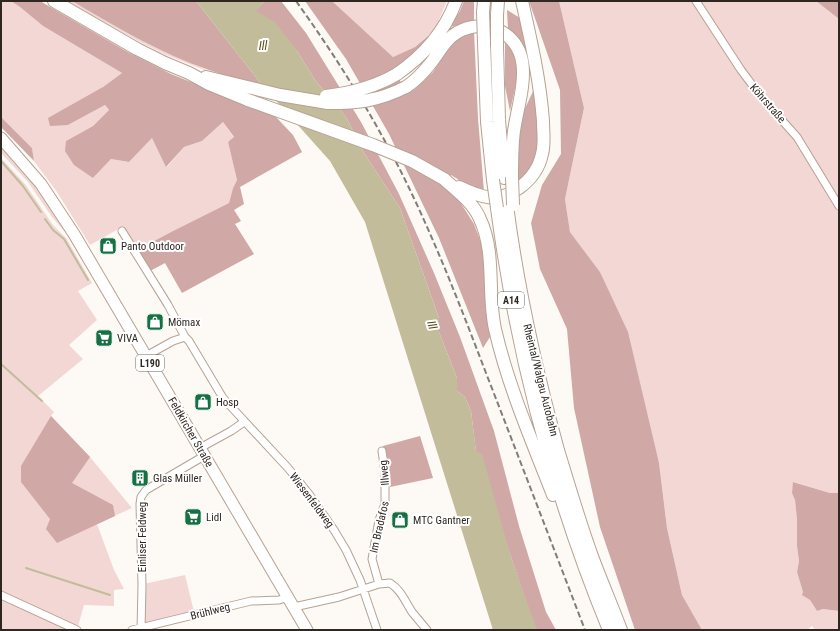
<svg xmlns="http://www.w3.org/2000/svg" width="840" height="631" font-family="'Roboto Condensed',sans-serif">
	<rect width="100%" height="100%" fill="#fdf9f5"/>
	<path fill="#f2d7d5" d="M1,1h10l9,6 23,19 79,47 -19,14 -35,38 37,-20 4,5 -16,16 -27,15 27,37 18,-19 18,3 23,-24 15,29 17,-20 18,-6 21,-19 11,16 -6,4 9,38 -4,8 -4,15 -56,28 -36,19 -15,-23 -32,18 -33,-53 -23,-31 -2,-13 -31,-31z
		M67,1h5l67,38 68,31v1l-41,-16 -28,-14z
		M332,1h115l-12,28 -20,18 -22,10z
		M559,1h257l23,18v474h-9l-36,-11 -2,11 3,6 2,20v27l2,15 -2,11 6,20v3l7,5 7,11 6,-2 16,2v19h-24l-3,-4 -5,4h-105l-20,-35 -15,-67 -8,-65 -59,-191 -30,-40 -5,-33 19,-91z
		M1,145l41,48 66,106 -1,3 -41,-69 -14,-16 -24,-35 -27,-29z
		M1,158l24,26 28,41 13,13 26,45 -14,8 19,29 -28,25 14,14 -45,37 16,16 -3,4 39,41 42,51 -35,16 17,46 10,19 -10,1v16l-30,-1 -7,25h-76z
		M185,575l10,41 -48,14h-9l1,-45z"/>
	<path fill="#d0a8a6" d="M11,1h29l86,50 45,23 104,42 18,19 9,17 -62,35 4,17 -10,6 7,11 -6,3 19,30 -72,39 -17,-30 -15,8 -13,-21 36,-19 56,-28 4,-15 4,-8 -9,-38 6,-5 -11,-15 -21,19 -18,6 -18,20 -14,-29 -23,24 -18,-3 -18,19 -19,-13 -9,-14 1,-10 27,-15 16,-16 -4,-5 -37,20 -18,1 -2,-8 55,-31 19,-14 -79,-47 -23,-19z
		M72,1h124l66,84c-18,-4 -36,-9 -53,-15 -49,-17 -93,-43 -137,-69z
		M263,1h18l25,32 55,89 38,72 35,79 26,64 34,94 25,95 27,86 10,18h-19l-3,-6 -23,-67 -35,-105 -5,-41 -6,-14 -8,-6v-13l-18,-46v-14l-39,-110 -36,-55 -18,-36 -31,-37 -18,-29 -42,-40 9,-9z
		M305,1h27l61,56 22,-10 14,-12c-12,18 -18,23 -36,35l15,23 7,-4 18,-17 17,-26 12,-11 12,-3 4,86 6,74 -9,-2 -24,-15 -6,12 10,7 19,30 8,21 3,27v33l5,32 -7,11 -44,-110 -50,-104 -43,-75z
		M464,1h10v20l-24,6 10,-16z
		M529,1h30l25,107 -19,91 5,33 30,40 28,60 31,131 8,65 15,67 20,35h-67l-35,-103 -26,-119 -7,-79 -27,-60 -9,-46 11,-38 19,-31 -1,-64z
		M816,1h23v18z
		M507,10l13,8 7,32 -19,-20z
		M505,43l11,9 2,23 -8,36 -5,-25z
		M535,87l4,55 -6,27 -16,16v-29l4,-39z
		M1,117l31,31 2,13 -33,-34z
		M51,416l39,41 -18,26 41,22 2,11 -58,27 -11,-14 4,-10 -29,-37v-16z
		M420,436l13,42 -43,9 -7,-41z
		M793,482l37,11h9v118l-16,-2 -6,2 -7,-11 -8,-5 1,-3 -6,-20 2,-11 -2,-15v-27l-2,-19 -3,-7z"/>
	<path fill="#c2bc9a" d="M196,1h67l1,1 -8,9 20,12 21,28 18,29 31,37 18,36 36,55 39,110v14l18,46v13l8,6 6,14 5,40 6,3 29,103 26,73h-44l-128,-408 -35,-61 -68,-76z"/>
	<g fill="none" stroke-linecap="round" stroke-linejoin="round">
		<path stroke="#c2bc9a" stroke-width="2" d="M1,161l22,25 18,26
			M45,219l8,11 11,9 24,41
			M1,364l41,37
			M26,568l84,27"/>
		<defs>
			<path id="minor" d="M696,1l45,69 21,28 35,39 42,69
				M122,231l46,74 17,32 4,4 34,57 65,70 21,26 25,36 12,20 14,30 17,50
				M146,356l27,-15 12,-4
				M200,448l31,-17 13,-9
				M379,584l-7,-25 7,-39 6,-16v-32l-3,-21
				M1,595l76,35
				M294,607l45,-10 40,-13 11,-1c11,7 15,18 22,29 5,6 10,12 15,18
				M132,630l119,-29 28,-1 9,-3
				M141,630l1,-45 -2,-81 1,-7 5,-7 58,-34"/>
			<path id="primary" d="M1,138l40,46 33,50 233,396"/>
			<path id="motorway" d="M54,1l83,48 28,14 24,10 20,11 39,16
				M483,12l1,-11
				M497,15l1,-14
				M484,42l3,80 6,58
				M497,46l2,74 5,58
				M397,74c26,-18 48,-43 59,-73
				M206,77l74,18 48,8
				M406,87c9,-6 17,-14 24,-23 9,-11 15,-25 28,-32 11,-6 26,-8 38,-3 43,19 23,67 18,102 -2,15 -2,30 -2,46
				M444,179c13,12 29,23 36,40 16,34 7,74 15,110 13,57 37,112 58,166
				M459,187c21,10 39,17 60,1 11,-8 20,-19 23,-34 3,-10 1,-22 1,-33 -3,-41 -12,-80 -21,-120
				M507,206c11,83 29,164 51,244 11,36 22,74 35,109 9,24 19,47 28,71
				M497,208c19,144 57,288 112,422"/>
		</defs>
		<use href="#minor" stroke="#b6a293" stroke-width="9"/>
		<use href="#primary" stroke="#b6a293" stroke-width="13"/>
		<use href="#motorway" stroke="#b6a293" stroke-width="14"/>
		<use href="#minor" stroke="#fff" stroke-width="7"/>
		<use href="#primary" stroke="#fff" stroke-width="11"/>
		<use href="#motorway" stroke="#fff" stroke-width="12"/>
		<path stroke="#837d78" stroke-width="2" stroke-dasharray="6 3" stroke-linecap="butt" d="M296,1c36,50 69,102 98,157 36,69 64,142 92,215 33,85 66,171 99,257"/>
		<defs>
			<path id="motorway-bridge" d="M483,12l1,30
				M497,46v-31
				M326,96c26,-3 49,-9 71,-22
				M248,100l125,45 39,16 32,18
				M328,103c31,0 50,-2 78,-16
				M512,177l1,28
				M493,180l4,28"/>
		</defs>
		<use href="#motorway-bridge" stroke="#b6a293" stroke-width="14" stroke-linecap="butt"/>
		<use href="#motorway-bridge" stroke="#fff" stroke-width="12"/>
	</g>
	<defs>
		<symbol id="shop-square" viewBox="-11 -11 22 22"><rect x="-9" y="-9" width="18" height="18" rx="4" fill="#167044" stroke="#fff"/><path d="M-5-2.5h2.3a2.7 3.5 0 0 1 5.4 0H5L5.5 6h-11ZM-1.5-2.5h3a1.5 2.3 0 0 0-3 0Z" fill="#fff"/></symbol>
		<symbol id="supermarket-square" viewBox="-11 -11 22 22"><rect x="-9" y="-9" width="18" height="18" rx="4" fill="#167044" stroke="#fff"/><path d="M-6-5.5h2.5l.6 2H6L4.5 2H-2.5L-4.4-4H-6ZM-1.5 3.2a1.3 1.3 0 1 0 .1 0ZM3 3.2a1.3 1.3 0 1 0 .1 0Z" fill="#fff"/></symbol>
		<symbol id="building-square" viewBox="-11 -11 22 22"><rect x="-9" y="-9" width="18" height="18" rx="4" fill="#167044" stroke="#fff"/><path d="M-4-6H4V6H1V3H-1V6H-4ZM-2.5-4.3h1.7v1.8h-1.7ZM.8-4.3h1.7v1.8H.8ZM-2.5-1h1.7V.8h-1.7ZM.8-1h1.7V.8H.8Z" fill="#fff"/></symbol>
	</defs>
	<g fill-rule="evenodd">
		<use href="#shop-square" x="98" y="236" width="20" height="20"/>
		<use href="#shop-square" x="145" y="312" width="20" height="20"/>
		<use href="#supermarket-square" x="94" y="328" width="20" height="20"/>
		<use href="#shop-square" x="193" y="392" width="20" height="20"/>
		<use href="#building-square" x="130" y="468" width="20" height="20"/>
		<use href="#supermarket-square" x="183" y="507" width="20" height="20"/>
		<use href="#shop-square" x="390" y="510" width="20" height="20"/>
	</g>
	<g text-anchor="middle" stroke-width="4" stroke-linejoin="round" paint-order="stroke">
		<g fill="#fff" stroke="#6d6864" stroke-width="1">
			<rect x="498" y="292" width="26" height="16" rx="3"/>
			<rect x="136" y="355" width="28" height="16" rx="3"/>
		</g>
		<g font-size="10" font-weight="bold" fill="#2f2721">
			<text x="511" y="304">A14</text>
			<text x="150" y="367">L190</text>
		</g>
		<g font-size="11" fill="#2f2721" stroke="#fff">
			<text transform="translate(768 103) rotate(49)" y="4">Köhrstraße</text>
			<text transform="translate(541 380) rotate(76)" y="4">Rheintal/Walgau Autobahn</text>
			<text transform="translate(191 432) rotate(60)" y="4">Feldkircher Straße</text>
			<text transform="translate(384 473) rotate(-95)" y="4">Illweg</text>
			<text transform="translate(312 500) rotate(53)" y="4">Wiesenfeldweg</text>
			<text transform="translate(379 527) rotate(-77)" y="4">Im Bradafos</text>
			<text transform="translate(142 537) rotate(-90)" y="4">Einliser Feldweg</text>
			<text transform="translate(210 611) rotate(-14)" y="4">Brühlweg</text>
		</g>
		<g font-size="11" fill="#2f2721" stroke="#fff" text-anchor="start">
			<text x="121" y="250">Panto Outdoor</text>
			<text x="168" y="326">Mömax</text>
			<text x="117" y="342">VIVA</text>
			<text x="216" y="406">Hosp</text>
			<text x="153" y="482">Glas Müller</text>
			<text x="206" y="521">Lidl</text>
			<text x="413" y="524">MTC Gantner</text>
		</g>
		<g font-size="12" font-style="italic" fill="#53480c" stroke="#fff">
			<text x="263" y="50">Ill</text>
			<text transform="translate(432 325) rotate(73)" y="4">Ill</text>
		</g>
	</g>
	<rect width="840" height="631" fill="none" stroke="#2f2721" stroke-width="4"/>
</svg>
